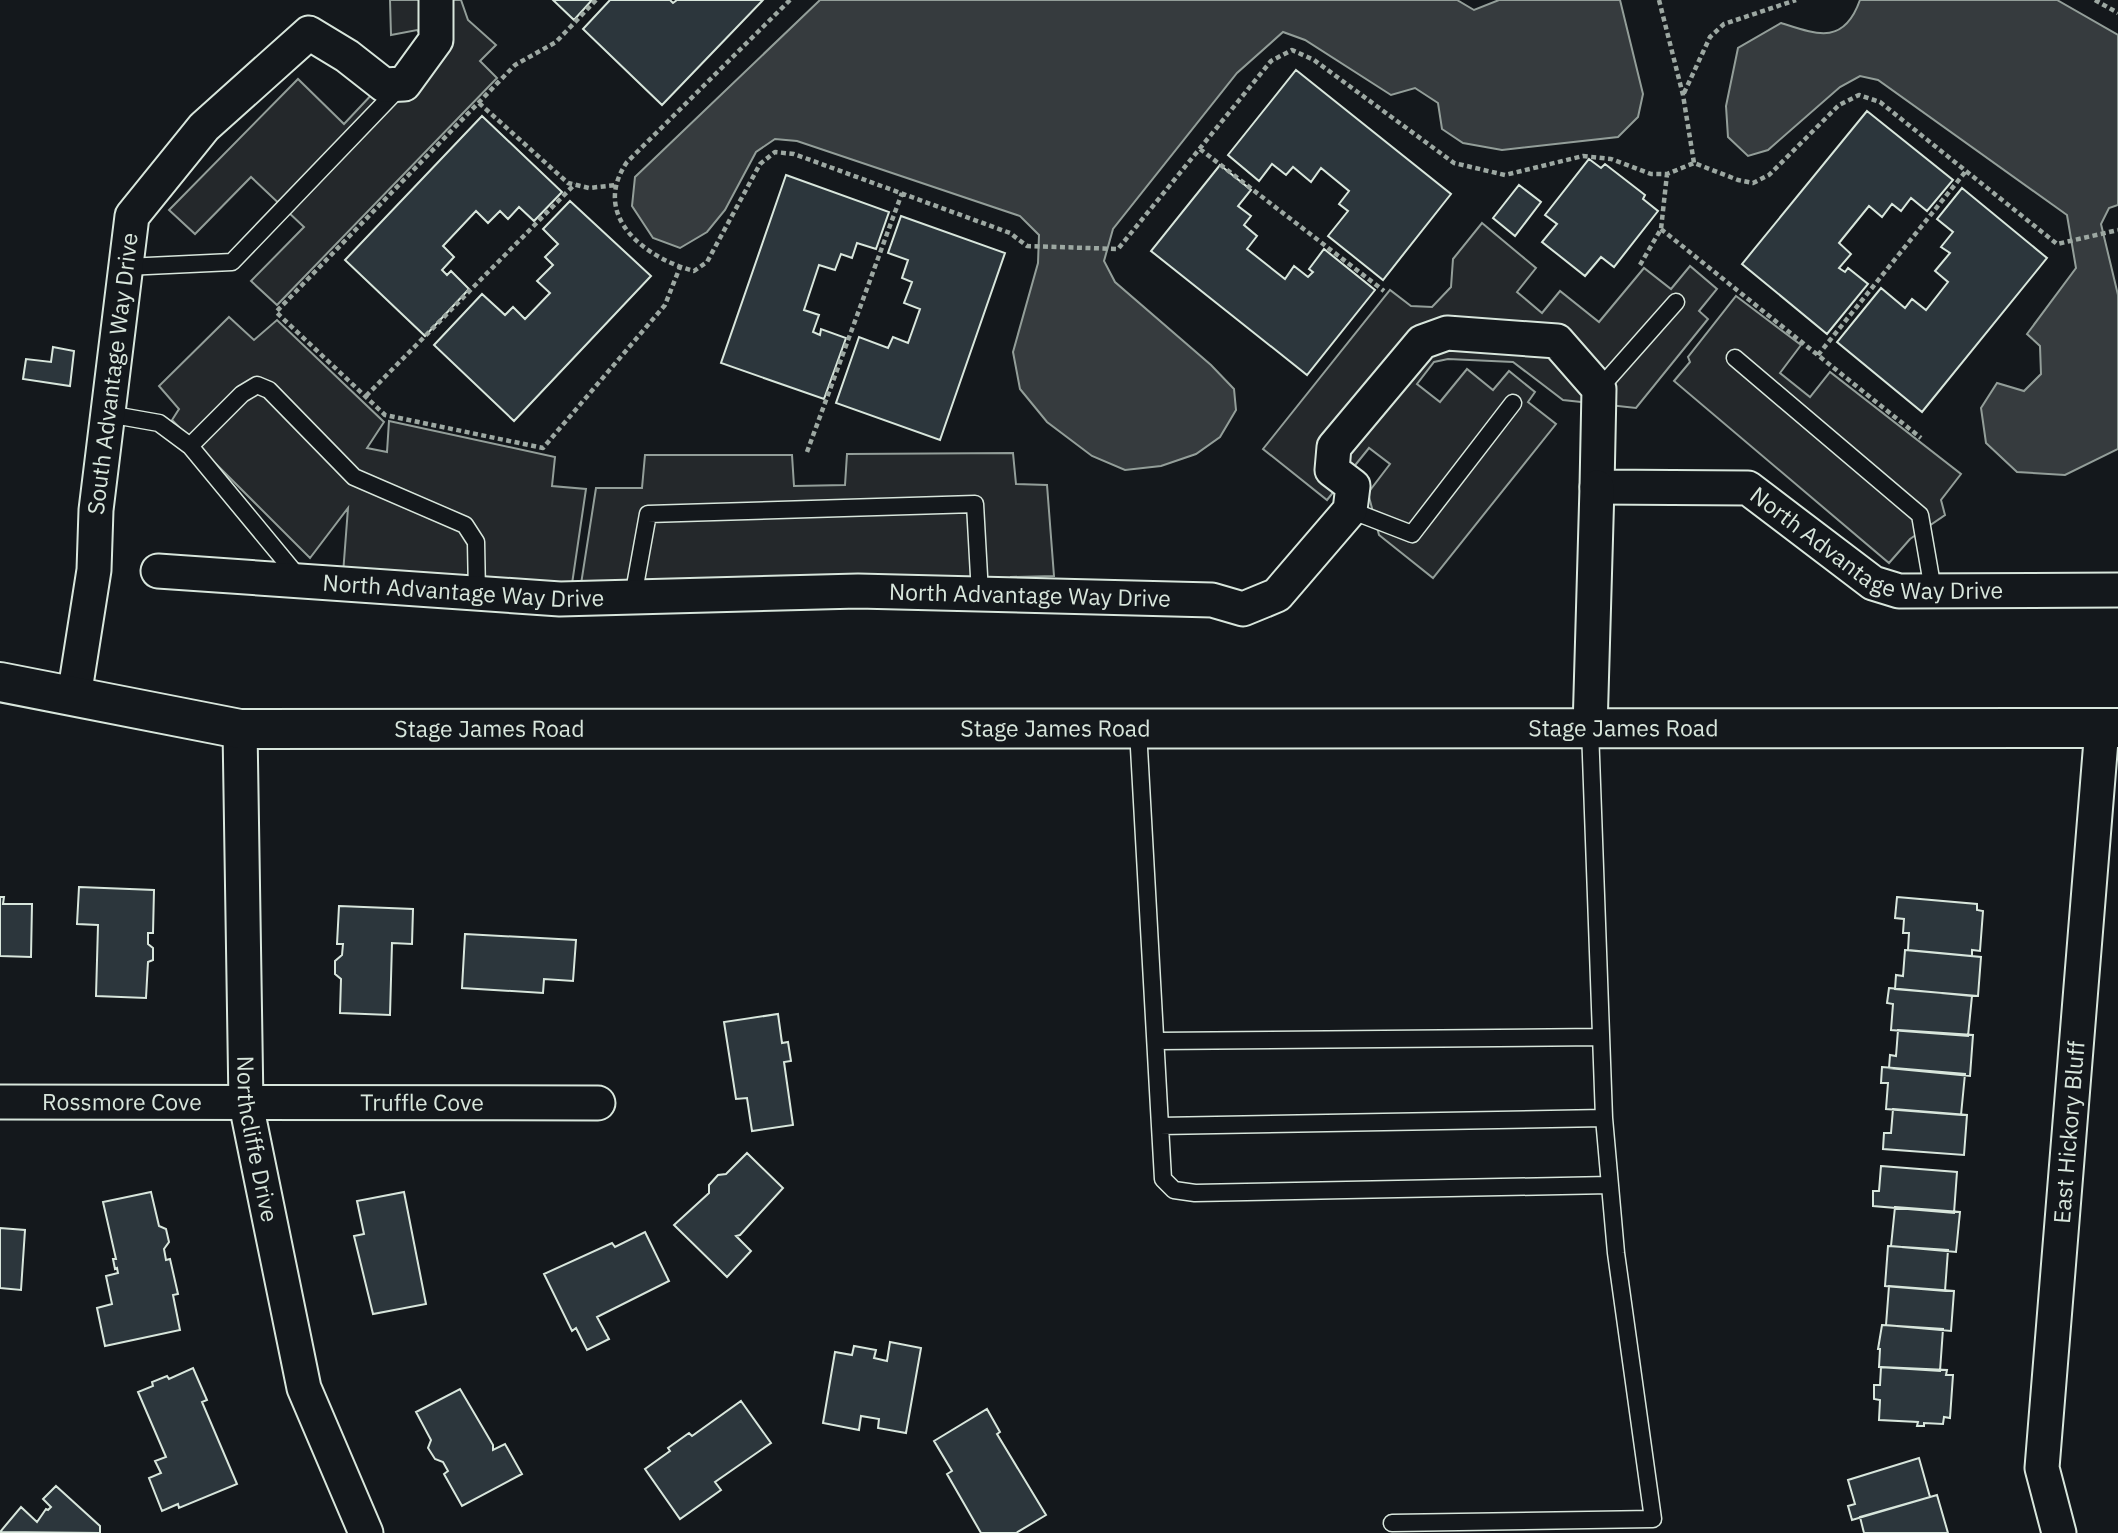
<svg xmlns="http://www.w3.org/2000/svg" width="2118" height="1533" font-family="'IBM Plex Sans',sans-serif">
	<rect width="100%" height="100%" fill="#14181c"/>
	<path fill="#24282b" stroke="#939e99" stroke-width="2" d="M390,0h71l7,20 28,25 -16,16 17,17 -220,227 -26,-24 53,-54 -53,-50 -56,57 -26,-24 129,-131 46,45 80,-85 -7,-9 -26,5z
		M1482,223l54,45 -19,24 25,21 18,-22 39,31 45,-54 27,21 19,-23 27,23 -18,22 9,8 -72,89 -73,-8 -50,-38 -65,-3 -14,3 -17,22 23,18 27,-33 26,21 16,-19 26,21 -7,10 28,22 -123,154 -54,-43 -11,-42 22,-29 -21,-16 -42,52 -64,-51 127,-159 21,16 21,1 19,-20 2,-28z
		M1736,296l65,49 -21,28 30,24 20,-25 131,102 -20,26 4,15 -35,24 -21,24 -215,-182 16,-19 -2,-5z
		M229,317l25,23 23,-20 107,102 -17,26 20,4 2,-31 166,36 -3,29 34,3 -14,95 -30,-3 -3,8 -196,-15 5,-66 -38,50 -138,-138 7,-11 -20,-23z
		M1013,453l3,31 31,1 7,91 -43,1 1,24 -431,-17 15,-96h46l3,-33h147l2,31 51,-1 2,-31z"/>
	<path fill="#363b3e" stroke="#939e99" stroke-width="2" d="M820,0h637l17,10 25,-10h121l23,94 -5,23 -20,20 -116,13 -39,-7 -21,-14 -4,-26 -23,-15 -24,7 -86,-55 -22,-8 -46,41 -124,156 -9,32 11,21 96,83 23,24 2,21 -16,27 -24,17 -35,12 -36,4 -33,-14 -45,-34 -27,-33 -7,-37 25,-89 1,-28 -19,-19 -223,-75 -22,-2 -19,13 -31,58 -18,22 -27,16 -27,-10 -21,-32 3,-29z
		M1860,0h197l61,35v170l-9,3 -8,16 17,71v154l-53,26 -48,-3 -31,-29 -5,-35 16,-25 27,8 17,-17 -1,-28 -13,-12 49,-66 -9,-53 -189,-135 -18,-4 -20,11 -72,63 -20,6 -20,-19 -2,-31 12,-58 43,-25c37,12 63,22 79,-23z"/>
	<path fill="#2c363c" stroke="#d8e6dc" stroke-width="2" d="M553,0h39l-18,20z
		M610,0h60l3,3 4,-3h86l-101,105 -79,-76z
		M1296,70l155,124 -68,86 -55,-44 20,-25 -9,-7 10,-13 -28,-23 -10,14 -18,-15 -7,8 -14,-11 -13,17 -31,-26z
		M1867,111l86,69 -26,31 -16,-13 -10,13 -9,-7 -10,13 -13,-11 -30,37 12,11 -12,14 6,4 3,-4 20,16 -41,50 -85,-70z
		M482,116l80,76 -28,29 -15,-14 -11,12 -8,-8 -12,12 -12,-12 -33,35 11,11 -12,13 5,5 4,-4 18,18 -44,47 -80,-76z
		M1589,159l12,9 4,-4 40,31 -2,4 15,12 -44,56 -13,-10 -16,19 -43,-34 15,-18 -12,-9z
		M1220,165l31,25 -13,16 13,10 -7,9 13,11 -10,13 38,30 9,-13 14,11 5,-5 -4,-3 15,-20 51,41 -68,85 -156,-124z
		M786,175l103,37 -13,37 -19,-6 -5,15 -11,-4 -6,16 -16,-5 -15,45 15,5 -6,17 7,3 1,-6 25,9 -22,61 -103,-36z
		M1519,185l22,17 -26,34 -22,-18z
		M1962,188l85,70 -125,154 -85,-70 44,-54 24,20 7,-9 14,11 22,-28 -13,-11 15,-18 -9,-6 12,-15 -16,-13z
		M570,201l81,75 -137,145 -80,-76 48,-51 23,21 8,-8 12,12 25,-26 -13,-12 16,-16 -8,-8 13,-13 -15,-15z
		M901,216l104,37 -65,187 -104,-37 23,-66 29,11 5,-11 15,6 12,-34 -16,-6 8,-21 -10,-4 6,-18 -20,-7z
		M53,347l21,4 -4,35 -47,-7 3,-20 25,3z
		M79,887l75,3 -1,43h-5v11l5,4v12l-5,2 -2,36 -50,-2 2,-71 -21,-1z
		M0,897h4l-1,7h29l-1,53 -31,-1z
		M1897,897l80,7v6l6,1 -3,40 -8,-1v6l-64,-6 1,-17h-6l1,-14 -9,-1z
		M339,906l74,3 -1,35 -20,-1 -2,72 -50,-2 1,-34 -6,-5v-13l7,-6 1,-11h-6z
		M465,934l111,6 -3,41 -29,-2 -1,14 -81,-5z
		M1905,950l76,7 -3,39 -83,-7 1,-14 7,1z
		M1889,988l83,8 -4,40 -77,-6 2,-26 -6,-1z
		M778,1014l4,29 6,-1 3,19 -7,1 9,63 -41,6 -5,-33 -11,1 -12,-77z
		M1898,1030l75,5 -3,41 -81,-8 1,-13 6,1z
		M1882,1067l83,7 -4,41 -75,-6 2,-26h-7z
		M1893,1109l74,6 -3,40 -81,-6 1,-16h7z
		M747,1153l36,35 -43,47 -4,1 15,15 -24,26 -53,-52 35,-32v-8l9,-10 8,-1z
		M1881,1166l76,6 -3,41 -81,-7v-15h6z
		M151,1192l8,34 7,3 3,13 -5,7 2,11 4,-1 8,35 -5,1 7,35 -75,16 -8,-38 15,-4 -6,-28 12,-3 -1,-5 -2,1 -2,-10h3l-13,-57z
		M404,1192l22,112 -53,10 -19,-78 10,-2 -7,-33z
		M1895,1207l65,5 -4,40 -65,-6z
		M0,1228l25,2 -4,60 -21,-2z
		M645,1232l24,49 -72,36 12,22 -22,11 -11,-22 -4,3 -28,-57 68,-31 3,4z
		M1888,1246l60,4 -3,41 -60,-5z
		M1889,1286l65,5 -3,40 -65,-6z
		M1882,1325l61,4 -3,42 -61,-4 1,-18h-2z
		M890,1342l31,6 -15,85 -28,-5 1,-9 -18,-3 -2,14 -36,-7 12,-71 17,3 2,-9 22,4 -2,8 13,3z
		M1881,1367l66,3 -1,5h7l-3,43 -6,-1 -1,7 -19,-1v3h-7l1,-4 -39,-2 1,-20 -6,-1v-14h6z
		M193,1368l14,32 -5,2 35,82 -58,24 -1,-4 -16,7 -13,-33 12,-5 -6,-12 11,-4 -28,-65 15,-6 -1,-4 15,-6 2,3z
		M460,1389l33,56v5l12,-6 17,30 -60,32 -18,-32 4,-3 -5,-9 -8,-3 -7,-11 3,-8 -15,-28z
		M741,1401l30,42 -56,39 6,8 -41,29 -35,-50 25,-18 -2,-3 21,-15 3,3z
		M987,1409l13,23 -3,2 49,81 -30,18h-35l-34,-59 5,-3 -18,-30z
		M1919,1458l11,39 -78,23 -4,-14 7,-2 -7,-24z
		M56,1486l44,40v7l-100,-1 21,-25 16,15 9,-13 2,1 3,-3 -8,-8z
		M1937,1495l11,38h-84l-4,-16z"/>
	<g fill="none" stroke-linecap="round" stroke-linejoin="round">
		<defs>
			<path id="service" d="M126,267l106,-5 169,-176
				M1735,358l185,157 13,75
				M1599,389l77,-87
				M108,414l51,9 31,23 52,-52 15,-9 12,5 85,87 111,48 11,17 1,52
				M190,446l110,133
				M1350,510l62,24 101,-131
				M633,597l15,-83 327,-10 5,90
				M1138,730l22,396 444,-8 -14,-389
				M1157,1041l444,-4
				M1160,1126l3,53 11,11 21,3 415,-8
				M1392,1523l261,-4 -37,-266 -12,-135"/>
			<g id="minor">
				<path id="s1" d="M158,571l402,28 298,-8 354,9 31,9 34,-14 73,-85 3,-24 -21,-16 2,-23 88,-105 25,-9 110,8 42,48 -2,98 151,1 125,95 26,8 219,-1"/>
				<path id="s2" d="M74,697l20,-127 2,-60 36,-294 72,-89 105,-94 38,23 37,29 20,-1 32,-44v-40"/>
				<path id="s3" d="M240,729l6,375 58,284 62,145"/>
				<path d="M1590,729l7,-242"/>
				<path id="s4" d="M0,1102l598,1"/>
				<path id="s5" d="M2059,1533l-17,-65 60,-740"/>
			</g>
			<g id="secondary">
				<path id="s6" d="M0,682l240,47 1878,-1"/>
			</g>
		</defs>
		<use href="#service" stroke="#d8e6dc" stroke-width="19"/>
		<use href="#minor" stroke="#d8e6dc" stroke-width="37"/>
		<use href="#secondary" stroke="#d8e6dc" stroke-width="42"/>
		<path stroke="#9da8a2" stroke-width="4.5" stroke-dasharray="5 3.5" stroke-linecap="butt" d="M596,0l-40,42 -41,23 -239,247 109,103 158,33 122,-143 15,-38
			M790,0l-163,162c-37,54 18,96 67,109l13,-9 53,-98 15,-12 19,2 216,79 17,13 91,3 153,-188 21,-11 22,10 140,103 51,12 78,-19 28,3 40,15h16l27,-11 44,17 15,3 16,-8 70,-70 20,-10 21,7 177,142 61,-14
			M1659,0l24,95 11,68
			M2095,0l23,13
			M1684,93l26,-56 14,-13 72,-24
			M479,103l89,80 21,5 27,-3
			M1200,149l184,142
			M1661,229l260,209
			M1640,265l21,-36 6,-55
			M1818,355l148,-184
			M366,396l209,-212
			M807,452l95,-259"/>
		<use href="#service" stroke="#14181c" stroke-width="16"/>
		<use href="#minor" stroke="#14181c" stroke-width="33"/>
		<use href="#secondary" stroke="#14181c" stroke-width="38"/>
	</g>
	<g text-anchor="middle" stroke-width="5" stroke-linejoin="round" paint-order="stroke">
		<g font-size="23" fill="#d8e6dc" stroke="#14181c">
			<text dy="8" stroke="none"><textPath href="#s2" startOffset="326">South Advantage Way Drive</textPath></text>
			<text dy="8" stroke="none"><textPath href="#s1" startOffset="2044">North Advantage Way Drive</textPath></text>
			<text dy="8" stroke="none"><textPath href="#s1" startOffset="306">North Advantage Way Drive</textPath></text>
			<text dy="8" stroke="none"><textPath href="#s1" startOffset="873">North Advantage Way Drive</textPath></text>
			<text dy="8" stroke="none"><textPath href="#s6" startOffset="494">Stage James Road</textPath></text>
			<text dy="8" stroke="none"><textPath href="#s6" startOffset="1628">Stage James Road</textPath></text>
			<text dy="8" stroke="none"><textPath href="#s6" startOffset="1060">Stage James Road</textPath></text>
			<text dy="8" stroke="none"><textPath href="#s4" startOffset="122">Rossmore Cove</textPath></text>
			<text dy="8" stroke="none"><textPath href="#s4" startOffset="422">Truffle Cove</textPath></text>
			<text dy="8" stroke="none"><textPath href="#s5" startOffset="404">East Hickory Bluff</textPath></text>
			<text dy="8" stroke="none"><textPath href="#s3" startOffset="411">Northcliffe Drive</textPath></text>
		</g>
	</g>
</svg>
